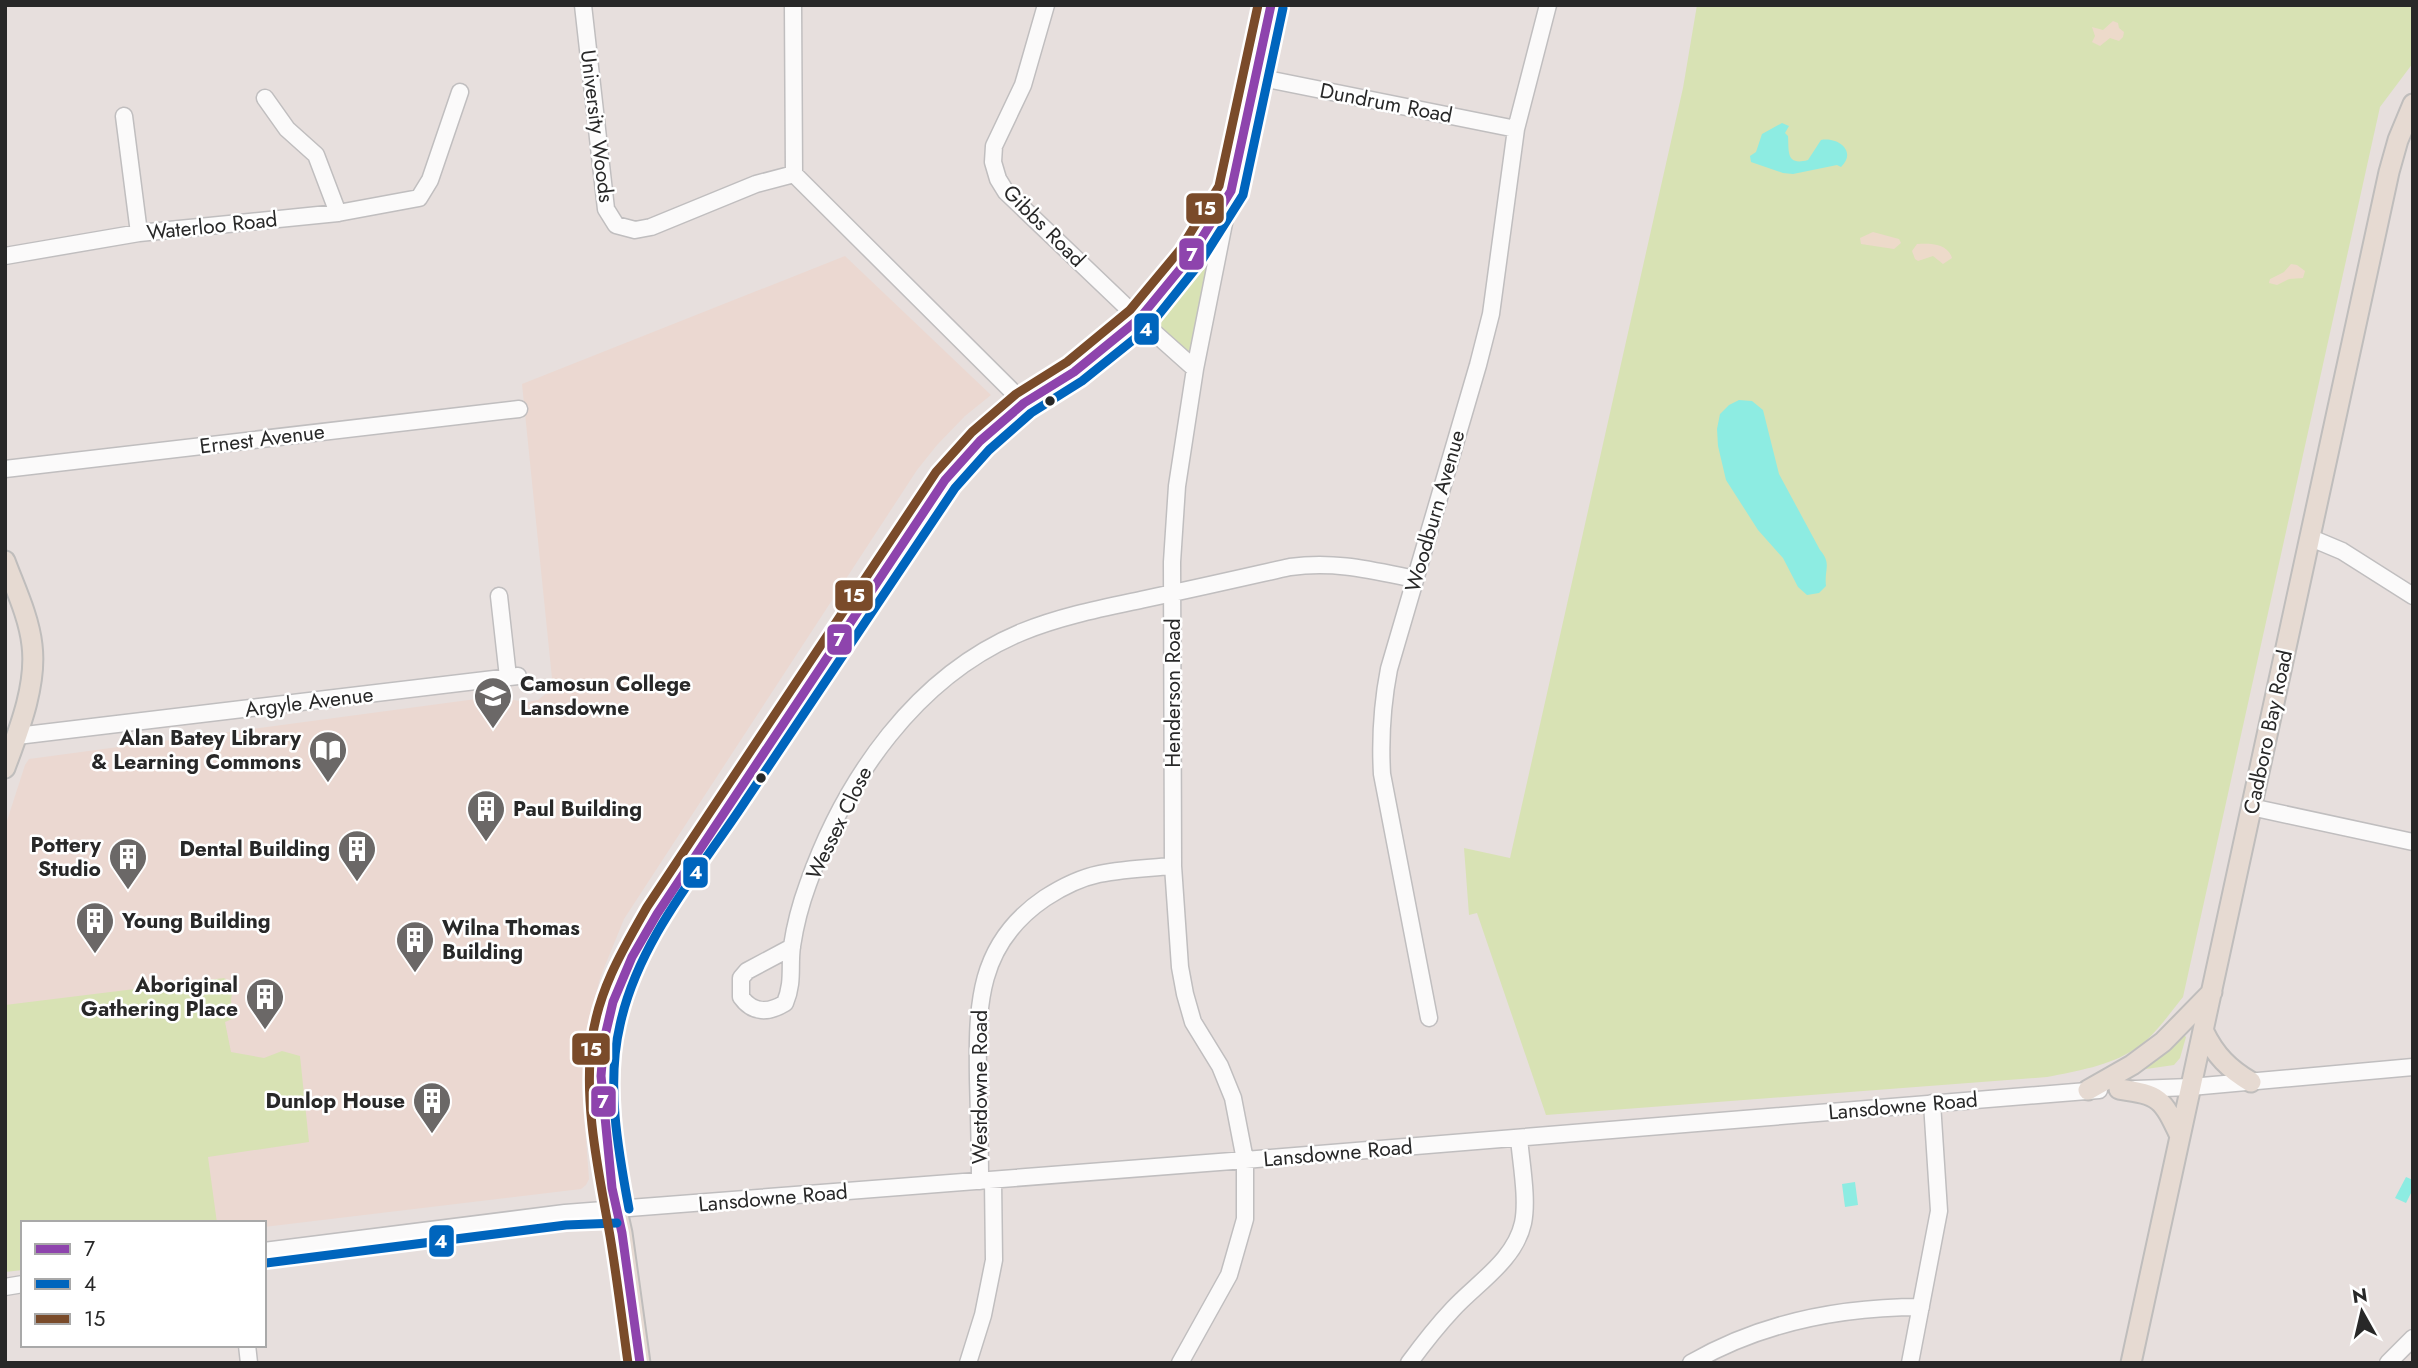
<svg xmlns="http://www.w3.org/2000/svg" width="2418" height="1368" font-family="Jost,sans-serif">
	<rect width="100%" height="100%" fill="#e7dfdd"/>
	<path fill="#ebd8d1" d="M845,256l146,139 -26,21 -28,29 -20,25 -293,449 -24,59 -14,56 -4,53 7,92 -3,6 -5,4 -317,38v-4h-241l-18,35v-431l20,-62 4,-6 462,-62 37,5 10,-2 15,-12 -31,-304z"/>
	<path fill="#d8e2b4" d="M1697,5h716v58l-33,44 -197,890c-14,17 -29,40 -48,52 -26,17 -58,22 -88,28l-501,38 -69,-202 -8,2 -5,-67 46,10 173,-770z
		M1204,259l6,2 -16,87 -4,3 -5,-1 -30,-29 1,-5z
		M224,978l11,7c-5,13 -6,20 2,32l-12,5 6,30 33,6 18,-7 18,5 9,86 -101,15 9,66h-194v47l-18,2v-267z
		M2184,1035l2,2 -6,21 -6,7 -35,5v-3l30,-16z"/>
	<path fill="#eddaca" d="M2113,21l5,2 1,5 5,4 -1,5 -4,4 -9,-3 -10,8 -8,-4 3,-6 -3,-9 11,3z
		M1873,232l26,7 2,4 -7,6 -33,-5 -1,-6z
		M1917,244c12,-1 31,-1 35,14l-9,6 -10,-8 -15,5 -3,-2 -3,-8z
		M2291,264l6,1 8,6 -2,7 -14,1 -12,6 -8,-2 1,-4 14,-7z"/>
	<path fill="#8dece2" d="M1782,123l7,3 -4,7 3,3c1,16 -2,30 20,24l13,-20c18,-3 36,12 20,27l-4,-2 -44,9 -10,-1 -32,-11 -1,-6 6,-4 6,-18z
		M1739,400l13,1 11,9 16,64 41,76c12,14 4,19 6,36l-7,7 -12,2 -9,-8 -15,-29 -25,-28 -32,-50 -8,-34 -1,-17 3,-15 9,-9z
		M2406,1177l7,3v9l-7,14 -11,-5z
		M1855,1182l3,23 -13,2 -3,-23z"/>
	<g fill="none" stroke-linecap="round" stroke-linejoin="round">
		<defs>
			<path id="minor" d="M583,5l23,204 10,16 19,5 16,-3 105,-43 38,-10 -1,-169
				M1046,5l-23,80 -29,61 -1,16 5,17 8,13 133,127 56,50
				M1257,77l259,52
				M265,98l22,31 29,26 22,58
				M124,116l15,117
				M794,174l230,229
				M5,256l134,-23 199,-20 81,-15 11,-18 30,-88
				M5,469l514,-60
				M2311,538l31,13 71,45
				M499,596l9,81
				M17,736l501,-60
				M2251,807l162,35
				M792,947l-45,24 -6,7v19c12,17 28,16 44,6 9,-22 4,-36 7,-57 3,-20 9,-43 16,-62 37,-105 108,-208 214,-252 39,-16 81,-24 123,-33 48,-10 96,-21 145,-32 46,-6 80,3 125,12
				M1429,1018l-47,-244c-2,-36 0,-69 7,-105l89,-304 13,-51 25,-185 32,-124
				M2135,1089l56,-2 222,-20
				M980,1181c0,-34 -1,-68 -2,-102 -1,-74 -1,-135 67,-181 17,-11 35,-20 54,-24 24,-5 50,-6 74,-8
				M264,1251l301,-38 680,-53 854,-70
				M5,1287l18,-3
				M247,1345l2,18
				M968,1363l15,-48 11,-55 -1,-80
				M1180,1363l49,-88 16,-56v-59l-12,-62 -13,-32 -27,-44 -8,-28 -5,-27 -7,-101 -1,-304 5,-76 18,-117 34,-171
				M1409,1363c14,-19 28,-37 44,-54 24,-26 62,-49 70,-86 5,-24 -2,-60 -4,-85
				M1691,1363c71,-41 149,-56 230,-56
				M1910,1363l29,-152 -7,-108
				M2388,1363l25,-25"/>
			<path id="major" d="M5,561c10,27 24,56 27,84 5,40 -13,85 -27,123
				M2204,1032c11,23 25,37 47,50
				M2119,1089c41,6 43,9 61,47
				M2088,1090l44,-25 31,-23 49,-50
				M640,1363l-18,-130 -10,-45 -11,-112 3,-36 9,-38 19,-45 25,-43 288,-434 35,-39 44,-38 50,-31 65,-53 51,-62 41,-66 40,-186
				M2131,1363l258,-1191 9,-32 15,-36"/>
		</defs>
		<use href="#minor" stroke="#c0bebf" stroke-width="19"/>
		<use href="#major" stroke="#bfbdbc" stroke-width="23"/>
		<use href="#minor" stroke="#fbfafa" stroke-width="16"/>
		<use href="#major" stroke="#e6dad2" stroke-width="19"/>
		<defs>
			<path id="bus-1" d="M640,1363l-18,-130 -10,-45 -11,-112 3,-36 9,-38 19,-45 25,-43 288,-434 35,-39 44,-38 50,-31 65,-53 51,-62 41,-66 40,-186"/>
			<path id="bus-2" d="M629,1209c-11,-59 -23,-125 -9,-184 18,-84 80,-155 126,-225 70,-104 140,-208 209,-312l34,-38 42,-37 51,-32 66,-53 52,-65 43,-68 40,-187
				M266,1263l300,-38 51,-2"/>
			<path id="bus-3" d="M628,1363c-6,-43 -11,-85 -18,-127 -11,-63 -27,-133 -18,-196 6,-49 31,-91 55,-133l289,-435 36,-40 44,-38 51,-32 63,-52 50,-60 39,-64 39,-181"/>
		</defs>
		<use href="#bus-1" stroke="#fff" stroke-width="14"/>
		<use href="#bus-2" stroke="#fff" stroke-width="14"/>
		<use href="#bus-3" stroke="#fff" stroke-width="14"/>
		<use href="#bus-1" stroke="#8e44ad" stroke-width="9"/>
		<use href="#bus-2" stroke="#0065bd" stroke-width="9"/>
		<use href="#bus-3" stroke="#7a4b2a" stroke-width="9"/>
	</g>
	<defs>
		<symbol id="university-pin" viewBox="-11 -11 22 30"><path d="M0 17L-7.5 6A9.5 9.5 0 1 1 7.5 6Z" fill="#6b6867" stroke="#fff"/><path d="M0-5L7-2L0 1L-7-2ZM-4 1L0 2.5L4 1V4Q0 6-4 4Z" fill="#fff"/></symbol>
		<symbol id="library-pin" viewBox="-11 -11 22 30"><path d="M0 17L-7.5 6A9.5 9.5 0 1 1 7.5 6Z" fill="#6b6867" stroke="#fff"/><path d="M-6-4Q-3-5.5-.7-3.5V5Q-3 3-6 4ZM6-4Q3-5.5 .7-3.5V5Q3 3 6 4Z" fill="#fff"/></symbol>
		<symbol id="building-pin" viewBox="-11 -11 22 30"><path d="M0 17L-7.5 6A9.5 9.5 0 1 1 7.5 6Z" fill="#6b6867" stroke="#fff"/><path d="M-4-6H4V6H1V3H-1V6H-4ZM-2.5-4.3h1.7v1.8h-1.7ZM.8-4.3h1.7v1.8H.8ZM-2.5-1h1.7V.8h-1.7ZM.8-1h1.7V.8H.8Z" fill="#fff"/></symbol>
	</defs>
	<g fill-rule="evenodd">
		<use href="#university-pin" x="471" y="674" width="44" height="60"/>
		<use href="#library-pin" x="306" y="728" width="44" height="60"/>
		<use href="#building-pin" x="464" y="787" width="44" height="60"/>
		<use href="#building-pin" x="335" y="827" width="44" height="60"/>
		<use href="#building-pin" x="106" y="835" width="44" height="60"/>
		<use href="#building-pin" x="73" y="899" width="44" height="60"/>
		<use href="#building-pin" x="393" y="918" width="44" height="60"/>
		<use href="#building-pin" x="243" y="975" width="44" height="60"/>
		<use href="#building-pin" x="410" y="1079" width="44" height="60"/>
	</g>
	<g fill="#282828" stroke="#fff" stroke-width="2.5">
		<circle cx="1050" cy="401" r="6"/>
		<circle cx="761" cy="778" r="6"/>
	</g>
	<g text-anchor="middle" stroke-width="5" stroke-linejoin="round" paint-order="stroke">
		<g font-size="21" fill="#282828" stroke="#fff">
			<text transform="translate(1386 103) rotate(11)" y="7">Dundrum Road</text>
			<text transform="translate(597 126) rotate(83)" y="7">University Woods</text>
			<text transform="translate(212 226) rotate(-6)" y="7">Waterloo Road</text>
			<text transform="translate(1044 226) rotate(45)" y="7">Gibbs Road</text>
			<text transform="translate(262 439) rotate(-7)" y="7">Ernest Avenue</text>
			<text transform="translate(1435 511) rotate(-74)" y="7">Woodburn Avenue</text>
			<text transform="translate(1173 693) rotate(-90)" y="7">Henderson Road</text>
			<text transform="translate(309 702) rotate(-7)" y="7">Argyle Avenue</text>
			<text transform="translate(2268 732) rotate(-78)" y="7">Cadboro Bay Road</text>
			<text transform="translate(839 823) rotate(-64)" y="7">Wessex Close</text>
			<text transform="translate(980 1087) rotate(-90)" y="7">Westdowne Road</text>
			<text transform="translate(1903 1106) rotate(-5)" y="7">Lansdowne Road</text>
			<text transform="translate(1338 1153) rotate(-5)" y="7">Lansdowne Road</text>
			<text transform="translate(773 1198) rotate(-5)" y="7">Lansdowne Road</text>
		</g>
		<g font-size="21" font-weight="bold" fill="#282828" stroke="#fff" text-anchor="end">
			<text x="520" y="691" text-anchor="start">Camosun College<tspan x="520" dy="24">Lansdowne</tspan></text>
			<text x="301" y="745">Alan Batey Library<tspan x="301" dy="24">&amp; Learning Commons</tspan></text>
			<text x="513" y="816" text-anchor="start">Paul Building</text>
			<text x="101" y="852">Pottery<tspan x="101" dy="24">Studio</tspan></text>
			<text x="330" y="856">Dental Building</text>
			<text x="122" y="928" text-anchor="start">Young Building</text>
			<text x="442" y="935" text-anchor="start">Wilna Thomas<tspan x="442" dy="24">Building</tspan></text>
			<text x="238" y="992">Aboriginal<tspan x="238" dy="24">Gathering Place</tspan></text>
			<text x="405" y="1108">Dunlop House</text>
		</g>
	</g>
	<g stroke="#fff" stroke-width="2.5">
		<rect x="1185" y="192" width="40" height="33" rx="7" fill="#7a4b2a"/>
		<rect x="1178" y="237" width="27" height="34" rx="7" fill="#8e44ad"/>
		<rect x="1133" y="312" width="27" height="34" rx="7" fill="#0065bd"/>
		<rect x="834" y="579" width="40" height="33" rx="7" fill="#7a4b2a"/>
		<rect x="826" y="623" width="27" height="33" rx="7" fill="#8e44ad"/>
		<rect x="682" y="856" width="27" height="33" rx="7" fill="#0065bd"/>
		<rect x="571" y="1032" width="40" height="34" rx="7" fill="#7a4b2a"/>
		<rect x="590" y="1085" width="27" height="33" rx="7" fill="#8e44ad"/>
		<rect x="428" y="1224" width="27" height="34" rx="7" fill="#0065bd"/>
	</g>
	<g font-size="19" text-anchor="middle" font-weight="bold" fill="#fff">
		<text x="1205" y="215">15</text>
		<text x="1192" y="261">7</text>
		<text x="1146" y="336">4</text>
		<text x="854" y="602">15</text>
		<text x="839" y="646">7</text>
		<text x="696" y="879">4</text>
		<text x="591" y="1056">15</text>
		<text x="603" y="1108">7</text>
		<text x="441" y="1248">4</text>
	</g>
	<rect width="2418" height="1368" fill="none" stroke="#282828" stroke-width="14"/>
	<rect x="21" y="1221" width="245" height="126" fill="#ffffff" stroke="#a9a9a9" stroke-width="2"/>
	<rect x="35" y="1244" width="35" height="10" fill="#8e44ad" stroke="#a9a9a9" stroke-width="2"/>
	<text x="84" y="1256" font-size="21" fill="#282828">7</text>
	<rect x="35" y="1279" width="35" height="10" fill="#0065bd" stroke="#a9a9a9" stroke-width="2"/>
	<text x="84" y="1291" font-size="21" fill="#282828">4</text>
	<rect x="35" y="1314" width="35" height="10" fill="#7a4b2a" stroke="#a9a9a9" stroke-width="2"/>
	<text x="84" y="1326" font-size="21" fill="#282828">15</text>
	<g transform="translate(2362 1312) rotate(352)" stroke="#ffffff" stroke-width="5" paint-order="stroke">
	<path d="M0-5L12 26L0 18L-12 26Z" fill="#282828"/>
	<text y="-10" font-size="19" font-weight="bold" text-anchor="middle" fill="#282828">N</text>
	</g>
</svg>
